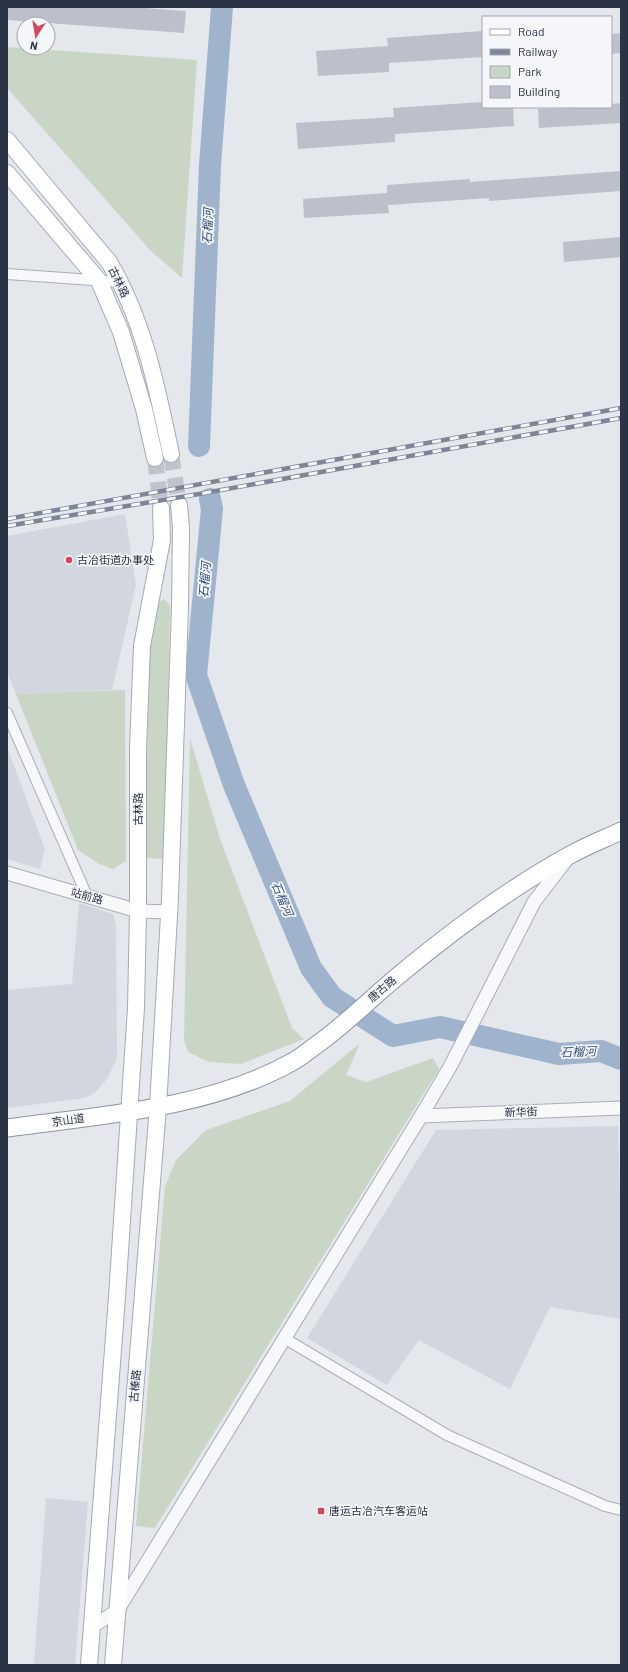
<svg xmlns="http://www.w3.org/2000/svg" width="628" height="1672" font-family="Barlow,'Noto Sans SC',sans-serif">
	<rect width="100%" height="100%" fill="#e4e7ec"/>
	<path fill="#d2d6de" d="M125,514l11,71 -24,105 -96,4 -9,-22v-136z
		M7,747l38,102 -5,20 -33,-10z
		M79,903l34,11 3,10 1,134 -10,21 -12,14 -10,5 -78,10v-118l65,-6z
		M618,1126l3,105v88l-71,-12 -40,82 -91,-49 -32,45 -80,-47 129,-208z
		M46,1498l42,4 -13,163h-41z"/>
	<path fill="#c9d6c5" d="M7,47l190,13 -15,218 -31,-27 -144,-163z
		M164,599l6,7 -5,244 -2,9 -16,-1 -2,-9 5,-212 7,-34z
		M125,690l1,171 -13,8 -14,-5 -21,-14 -62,-156z
		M190,738l30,101 72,189 12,11 -63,25 -32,-2 -21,-10 -4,-12z
		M360,1043l-14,32 20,7 67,-24 6,11 -284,459 -19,-2 29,-340 11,-26 30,-30 84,-29z"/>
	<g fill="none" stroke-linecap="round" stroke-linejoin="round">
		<path stroke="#9fb4cc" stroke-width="22" d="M199,446l11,-281 12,-158
			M210,499l2,10 -16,166 38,110 77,183 21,29 61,39 47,-9 119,27 42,-3 20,8"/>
	</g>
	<path fill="#bbc0ca" d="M7,7h124l55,4 -2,22 -177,-13z
		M483,31v26l-94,6v9l-71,4 -2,-25 72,-5 -1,-8z
		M621,33v20l-10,1v-20z
		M483,102v5h30l1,19 -119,8v8l-97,7 -2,-26 98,-6 -1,-9z
		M621,103v20l-82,5 -1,-19 73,-2v-3z
		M621,171v20l-132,10v-3l-101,7 1,8 -85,5 -1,-19 84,-6v-8l83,-6v3z
		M621,237v20l-57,5 -1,-20z"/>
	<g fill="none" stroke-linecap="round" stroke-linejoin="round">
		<path stroke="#bfc3cb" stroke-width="16" stroke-dasharray="16 8" stroke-linecap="butt" d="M171,454l8,51
			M155,458l6,50"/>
		<defs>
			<path id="minor" d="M7,274l114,8
				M7,713l80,183
				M284,1338l163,97 158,71 16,4"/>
			<path id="tertiary" d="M7,873l131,38 31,1
				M421,1116l200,-8
				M93,1626l24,-15 304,-495 30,-51 83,-163 33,-43"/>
			<path id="primary" d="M7,140l102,122c35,59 48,126 62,192
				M7,173l92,108 22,51 23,77 11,49
				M89,1665l28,-368 19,-289 2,-97v-162l4,-103 20,-106 -1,-32
				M113,1665l45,-558 12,-209 10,-291 1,-79 -2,-23"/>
			<path id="trunk" d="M7,1128c94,-13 201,-19 285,-66 8,-4 16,-11 23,-16 30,-21 55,-47 83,-70 54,-45 110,-87 172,-121 16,-9 34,-16 51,-24"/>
		</defs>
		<use href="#minor" stroke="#a9aeb7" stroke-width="12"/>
		<use href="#tertiary" stroke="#a9aeb7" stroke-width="15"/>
		<use href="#primary" stroke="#a3abb8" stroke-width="18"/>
		<use href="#trunk" stroke="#8b94a3" stroke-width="19"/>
		<use href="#minor" stroke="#f7f8fa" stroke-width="10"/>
		<use href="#tertiary" stroke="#f7f8fa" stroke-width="13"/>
		<use href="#primary" stroke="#fff" stroke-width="16"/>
		<use href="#trunk" stroke="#fff" stroke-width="17"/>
		<defs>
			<path id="rail" d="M7,519l614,-111
				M7,526l192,-32 422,-76"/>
		</defs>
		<use href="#rail" stroke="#7d8696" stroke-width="4.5"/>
		<use href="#rail" stroke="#f4f6f9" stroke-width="3" stroke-dasharray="9" stroke-linecap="butt"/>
	</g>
	<g fill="#d1495b" stroke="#f4f6f9" stroke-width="1.5">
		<circle cx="69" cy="560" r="4"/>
		<rect x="317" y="1507" width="8" height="8" rx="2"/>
	</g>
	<g text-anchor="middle" stroke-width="3.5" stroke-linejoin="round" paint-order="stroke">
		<g font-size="11" fill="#2b3445" stroke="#f4f6f9">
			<text transform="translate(119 282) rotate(64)" y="4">古林路</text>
			<text transform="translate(138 809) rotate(-90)" y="4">古林路</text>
			<text transform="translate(87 896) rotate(16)" y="4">站前路</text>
			<text transform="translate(382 989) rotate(-40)" y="4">唐古路</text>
			<text transform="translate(521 1112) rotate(-2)" y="4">新华街</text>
			<text transform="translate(68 1120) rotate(-8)" y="4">京山道</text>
			<text transform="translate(135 1386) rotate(-85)" y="4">古榛路</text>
		</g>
		<g font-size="11" fill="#2b3445" stroke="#f4f6f9" text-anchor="start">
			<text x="77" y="564">古冶街道办事处</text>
			<text x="329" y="1515">唐运古冶汽车客运站</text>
		</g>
		<g font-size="12" font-style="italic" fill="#34527a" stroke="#f4f6f9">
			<text transform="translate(208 226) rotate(-88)" y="4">石榴河</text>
			<text transform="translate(205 580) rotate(-85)" y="4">石榴河</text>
			<text transform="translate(282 899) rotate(67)" y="4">石榴河</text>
			<text transform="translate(578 1052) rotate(-2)" y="4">石榴河</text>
		</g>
	</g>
	<rect width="628" height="1672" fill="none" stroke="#2b3445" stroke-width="16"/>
	<rect x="482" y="16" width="130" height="92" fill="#f4f6f9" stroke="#a4a8b1"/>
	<rect x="490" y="29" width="20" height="6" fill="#ffffff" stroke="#a4a8b1"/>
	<text x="518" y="36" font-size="12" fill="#2b3445">Road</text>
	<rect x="490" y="49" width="20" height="6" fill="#7d8696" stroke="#a4a8b1"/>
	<text x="518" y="56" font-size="12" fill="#2b3445">Railway</text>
	<rect x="490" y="66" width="20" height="12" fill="#c9d6c5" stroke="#a4a8b1"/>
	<text x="518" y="76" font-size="12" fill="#2b3445">Park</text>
	<rect x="490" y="86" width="20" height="12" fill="#bbc0ca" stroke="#a4a8b1"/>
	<text x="518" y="96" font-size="12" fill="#2b3445">Building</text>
	<g transform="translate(36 36) rotate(192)"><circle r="19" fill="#f4f6f9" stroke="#a4a8b1"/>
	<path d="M0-3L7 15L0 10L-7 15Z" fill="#d1495b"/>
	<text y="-6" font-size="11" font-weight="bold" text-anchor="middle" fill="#2b3445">N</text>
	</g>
</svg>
